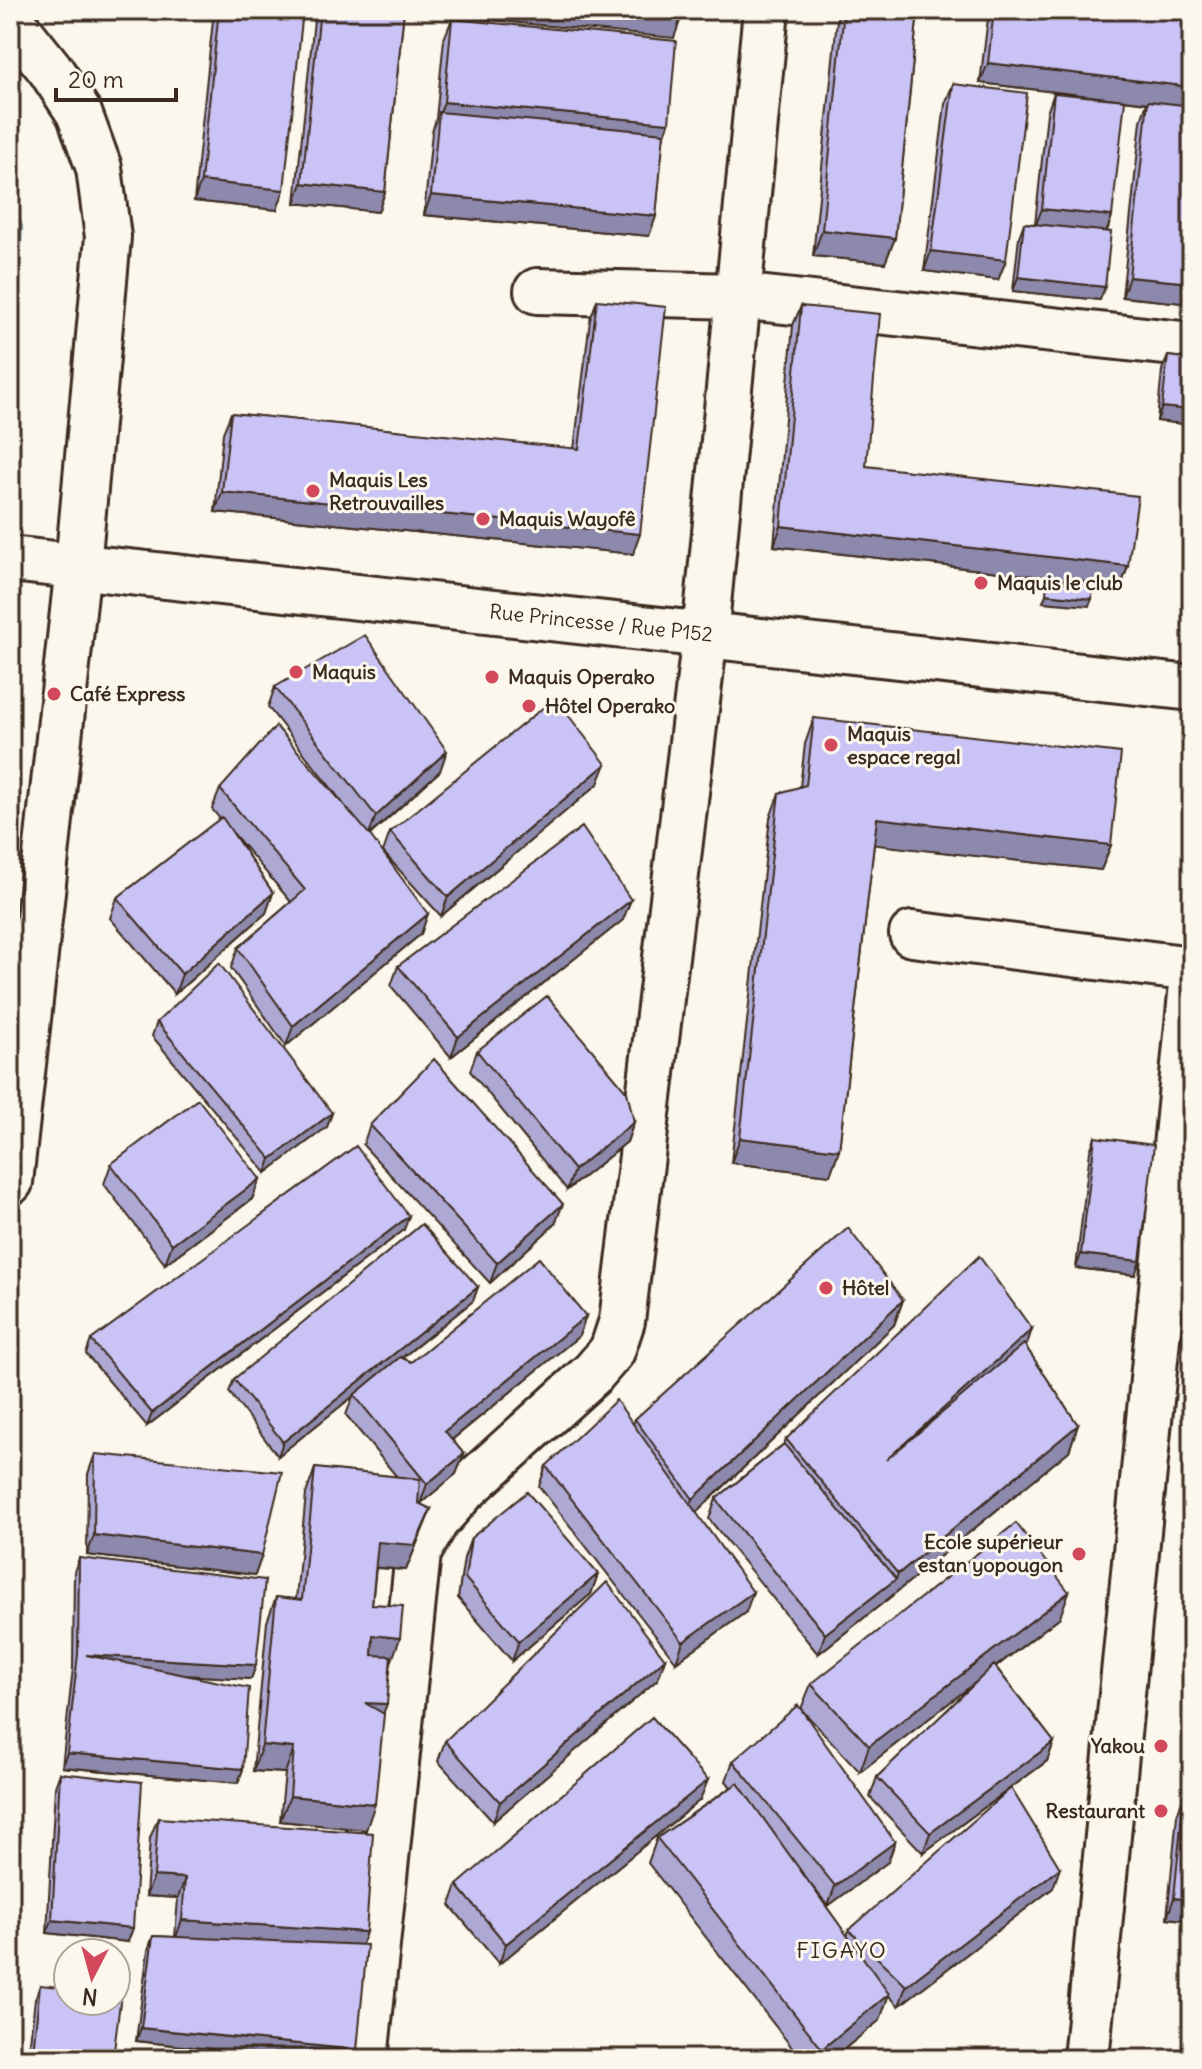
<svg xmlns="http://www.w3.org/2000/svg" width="1202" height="2069" font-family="Delius,sans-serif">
	<rect width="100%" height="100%" fill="#fbf7ec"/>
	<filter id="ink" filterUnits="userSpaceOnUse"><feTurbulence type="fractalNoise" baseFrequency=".0125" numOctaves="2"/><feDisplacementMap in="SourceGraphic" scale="16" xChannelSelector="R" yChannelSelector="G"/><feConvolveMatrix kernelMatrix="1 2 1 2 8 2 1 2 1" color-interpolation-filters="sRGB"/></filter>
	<g filter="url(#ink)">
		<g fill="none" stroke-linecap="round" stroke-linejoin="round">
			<path stroke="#7e91a0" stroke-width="12" d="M10,205l7,22 -7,136"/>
			<defs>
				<path id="minor" d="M10,19l40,50 29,44 20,55 9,69 -30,329 -68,616
					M537,291l201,5 454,49
					M10,559l1182,129
					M912,934l280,35
					M365,2059l53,-506 18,-32 26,-29 131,-119 19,-22 10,-30 83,-686 61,-625
					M1086,2059l106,-1075"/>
			</defs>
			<use href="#minor" stroke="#3b2a1e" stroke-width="50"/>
			<use href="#minor" stroke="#fbf7ec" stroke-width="44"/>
		</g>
		<path fill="#aea9d4" stroke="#3b2a1e" stroke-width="2" d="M214,10h89l-26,200 -83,-9z
			M315,10h89l-19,182 -7,20 -83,-9z
			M838,10h80l-23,228 -10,25 -72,-7z
			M989,10h183l20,2v292l-70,-7 19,-176 6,-18 -167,-20z
			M452,19l217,104 -6,15 -7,78 -7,20 -225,-21 8,-83 4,-13 8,-80z
			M953,84l53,176 -8,20 -74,-9 21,-167z
			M1054,93l58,123 -5,15 -7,69 -87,-9 6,-54 5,-14 11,1 12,-111z
			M597,300l36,254 -418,-42 8,-79 8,-20 343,36 16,-129z
			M801,306l65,160 262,100 -7,20 -347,-40 19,-221z
			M1168,356l24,3v66l-35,-4 5,-51z
			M275,687l165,84 -70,64 51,99 -135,112 -55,-78 7,-20 53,-46 -58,-69 40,60 -7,20 -91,81 -65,-76 7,-20 103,-79 -8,-10 8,-20 122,13 -74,-95z
			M814,718l297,127 -10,25 -227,-26 -35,306 -9,25 -99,-12 39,-345 9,-25 21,-6 5,-43z
			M598,784l-157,132 -58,-64 7,-20z
			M623,920l-172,137 -60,-71 7,-20z
			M157,1022l175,91 -5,14 -61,46 -114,-137z
			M477,1051l157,71 -7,20 -60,48 -97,-119z
			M370,1125l185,99 -65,59 -127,-138z
			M1095,1137l40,138 -59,-7 14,-117z
			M111,1164l149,15 -8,20 -87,65 -61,-80z
			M404,1230l-257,196 -61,-72 5,-14z
			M478,1287l-5,14 -71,57 9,4 175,-46 -7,20 -127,104 12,14 -8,20 -36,30 11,5 -25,61 -30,-2 -4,36 19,59 -25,167 -86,-9 5,-48 -32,-2 14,-149 9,-25 20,2 10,-105 9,-26 82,9 -51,-62 7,-19 -75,60 -49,-64 5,-13z
			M903,1300l-9,25 -198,188 50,99 -70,50 -137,-176 7,-20 87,-42 2,-5z
			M1032,1329l-6,18 52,78 -9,26 -181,148 -70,55 -109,-135 7,-20 68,-55 2,-5z
			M95,1454l167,101 -7,20 -168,-20 1,-81z
			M471,1538l127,36 -7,20 -79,67 -54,-63 6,-40z
			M79,1558l177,107 -5,14 -65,-4 57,94 -5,14 -176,-16 11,-99 1,-96z
			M1060,1617l-64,50 58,75 -7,19 -124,92 -53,-56 7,-20 103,-98 -120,93 -59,-63 10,-25z
			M665,1659l-7,20 -165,143 -55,-61 7,-20z
			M733,1761l162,81 -7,20 -60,44 -17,-21 36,51 2,-6 204,-42 -154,118 -11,-11 -8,25 -48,39h-31l-153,-196 9,-25 74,-51 -5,-6z
			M60,1773l68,169 -81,-9 8,-146z
			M1184,1795l8,126 -25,-3 10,-103z
			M700,1800l-201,164 -49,-59 7,-20z
			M158,1818l208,114 -4,12 -5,106 -4,9h-49l-168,-18 12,-91 5,-14 22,1 3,-39 -32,-2 4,-58z
			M40,1985l73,74h-85l7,-60z"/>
		<path fill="#8d89ac" stroke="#3b2a1e" stroke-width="2" d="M452,10h148l81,8 -7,20 -225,-22z
			M988,63l204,24v21l-212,-25z
			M444,102l225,21 -7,20 -223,-28z
			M201,181l83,9 -7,20 -83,-9z
			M302,183l83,9 -7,20 -83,-9z
			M431,195l225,21 -7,20 -225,-21z
			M1042,209l70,7 -7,20 -71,-7z
			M16,221l-5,14h-1v-13z
			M822,230l73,8 -10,25 -72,-7z
			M931,251l75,9 -8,20 -74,-9z
			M1018,277l87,10 -5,13 -87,-9z
			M1129,277l63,6v21l-70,-7z
			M1162,407l30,3v15l-35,-4z
			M222,492l418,42 -7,20 -418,-42z
			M781,526l347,40 -7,20 -347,-40z
			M1046,594l46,5 -3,7 -46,-4z
			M447,751l-7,20 -72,65 8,-20z
			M606,764l-8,20 -157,132 7,-19z
			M877,818l234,27 -10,25 -233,-26z
			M273,893l-7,20 -91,81 7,-20z
			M631,900l-8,20 -172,137 7,-20z
			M428,914l-7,20 -135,112 7,-20z
			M332,1113l-5,14 -61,46 5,-14z
			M634,1122l-7,20 -60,48 7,-20z
			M740,1138l99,12 -9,25 -99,-12z
			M260,1179l-8,20 -87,65 7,-20z
			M563,1204l-8,20 -65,59 7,-20z
			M409,1216l-5,14 -257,196 5,-13z
			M1081,1254l59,7 -5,14 -59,-7z
			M478,1287l-5,14 -195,155 5,-14z
			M903,1300l-9,25 -211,200 10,-26z
			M586,1316l-7,20 -141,115 7,-20z
			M1032,1329l-9,26 -137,105z
			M1078,1425l-9,26 -181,148 -70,55 7,-20 71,-55 2,-5z
			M464,1454l-8,20 -36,30 7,-20z
			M431,1509l-25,61 -37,-3 9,-25z
			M94,1535l168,20 -7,20 -168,-20z
			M598,1574l-7,20 -79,67 7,-20z
			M753,1592l-7,20 -70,50 7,-20z
			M1069,1592l-9,25 -200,155 9,-26z
			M373,1635l27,3 -9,25 -27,-3z
			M86,1655l170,10 -5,14 -170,-10z
			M665,1659l-7,20 -165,143 7,-20z
			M365,1703l22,1 -10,26z
			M1054,1742l-7,19 -124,92 7,-20z
			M262,1745l32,3 -9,25 -32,-2z
			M67,1753l176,16 -5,14 -176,-16z
			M708,1780l-8,20 -201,164 7,-20z
			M290,1796l85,8 -9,26 -86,-9z
			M895,1842l-7,20 -60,44 7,-20z
			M1060,1868l-7,20 -154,118 7,-20z
			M154,1876l31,2 -7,20 -32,-2z
			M1174,1898l18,2v21l-25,-3z
			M52,1920l81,8 -5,14 -81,-9z
			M182,1920l184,12 -7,20 -184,-12z
			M889,1994l-9,26 -48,39h-13l3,-10z
			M141,2028l216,22 -4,9h-49l-168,-18z
			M33,2053l49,6h-52z"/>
		<path fill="#cac4f6" stroke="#3b2a1e" stroke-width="2" d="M219,10h84l-19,180 -83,-9z
			M320,10h84l-19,182 -83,-9z
			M600,10h82l-1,8z
			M844,10h74l-23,228 -73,-8z
			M994,10h178l20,2v75l-204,-24z
			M452,19l224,22 -7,82 -225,-21z
			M953,84l74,9 -21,167 -75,-9z
			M1054,93l71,7 -13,116 -70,-7z
			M1148,101l44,5v177l-63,-6z
			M439,112l225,21 -8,83 -225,-21z
			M10,197l6,24 -6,1z
			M1024,223l87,9 -6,55 -87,-10z
			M597,300l69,7 -26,227 -418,-42 9,-79 348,36z
			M801,306l79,8 -14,152 272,30 -10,70 -347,-40z
			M1168,356l24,3v51l-30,-3z
			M1047,581l46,4 -1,14 -46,-5z
			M365,635l82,116 -71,65 -101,-129z
			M555,698l51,66 -158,133 -58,-65z
			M814,718l307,35 -10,92 -234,-27 -38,332 -99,-12 39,-345 27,-8z
			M276,726l94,109 58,79 -135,112 -55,-78 67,-58 -85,-101z
			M222,817l51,76 -91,81 -65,-76z
			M582,827l49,73 -173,137 -60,-71z
			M219,963l113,150 -61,46 -114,-137z
			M547,996l80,96 7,30 -60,48 -97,-119z
			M434,1059l129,145 -66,59 -127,-138z
			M198,1099l62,80 -88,65 -61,-80z
			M1095,1137l59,8 -14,116 -59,-7z
			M356,1146l53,70 -257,197 -61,-73z
			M422,1224l56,63 -195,155 -49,-63z
			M848,1228l55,72 -210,199 -58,-80z
			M979,1256l53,73 -146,131 138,-116 54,81 -180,149 -112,-135z
			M539,1258l47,58 -141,115 19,23 -37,30 -73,-89 46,-38 11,5z
			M616,1400l137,192 -70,50 -137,-176z
			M784,1444l112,135 -71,55 -109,-135z
			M95,1454l187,18 -20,83 -168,-20z
			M315,1468l105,11 -2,24 13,6 -16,36 -37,-3 -6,62 31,2 -3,32 -27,-3 -1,20 19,1 -4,48 -22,-1 19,11 -9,90 -85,-8 4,-48 -32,-3 14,-148 26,3z
			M527,1492l71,82 -79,67 -54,-63 6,-40z
			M1016,1523l53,69 -200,154 -58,-62z
			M79,1558l186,22 -9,85 -170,-10 163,33 -6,81 -176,-16 11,-99z
			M607,1582l58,77 -165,143 -55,-61z
			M994,1665l60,77 -124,91 -53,-56z
			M798,1705l97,137 -60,44 -102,-125z
			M652,1717l56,63 -202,164 -49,-59z
			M60,1773l82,9 -9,146 -81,-8z
			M738,1783l151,211 -67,55 -165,-211z
			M1011,1788l49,80 -154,118 -57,-56z
			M1184,1795l8,1v104l-18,-2z
			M158,1818l215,15 -7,99 -184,-12 3,-42 -31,-2z
			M153,1936l214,9 -10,105 -216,-22z
			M40,1985l28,3v13h48v-7h5l-8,65h-31l-49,-6z"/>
	</g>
	<g fill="#d1495b" stroke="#fbf7ec" stroke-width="3">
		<circle cx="313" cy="491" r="8"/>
		<circle cx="483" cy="519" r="8"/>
		<circle cx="981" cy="583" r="8"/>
		<circle cx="296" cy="672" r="8"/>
		<circle cx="492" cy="677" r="8"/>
		<circle cx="54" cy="694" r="8"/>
		<circle cx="529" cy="706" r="8"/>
		<circle cx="831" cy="745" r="8"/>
		<circle cx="826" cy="1288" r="8"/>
		<circle cx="1079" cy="1554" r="8"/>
		<circle cx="1161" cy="1746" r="8"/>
		<circle cx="1161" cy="1811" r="8"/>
	</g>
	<g text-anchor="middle" stroke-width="6" stroke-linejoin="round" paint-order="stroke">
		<g font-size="20" font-weight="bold" fill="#3b2a1e" stroke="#fbf7ec" text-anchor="start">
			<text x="329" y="487">Maquis Les<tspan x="329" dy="23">Retrouvailles</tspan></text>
			<text x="499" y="526">Maquis Wayofê</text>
			<text x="997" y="590">Maquis le club</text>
			<text x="312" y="679">Maquis</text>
			<text x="508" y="684">Maquis Operako</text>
			<text x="70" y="701">Café Express</text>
			<text x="545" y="713">Hôtel Operako</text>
			<text x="847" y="741">Maquis<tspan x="847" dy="23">espace regal</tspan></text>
			<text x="842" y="1295">Hôtel</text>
			<text x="1063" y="1549" text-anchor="end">Ecole supérieur<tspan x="1063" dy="23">estan yopougon</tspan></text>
			<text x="1145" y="1753" text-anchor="end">Yakou</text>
			<text x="1145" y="1818" text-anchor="end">Restaurant</text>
		</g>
		<g font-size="20" fill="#3b2a1e" stroke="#fbf7ec">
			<text transform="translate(601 623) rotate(6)" y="7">Rue Princesse / Rue P152</text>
		</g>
		<g font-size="22" letter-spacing="2" fill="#3b2a1e" stroke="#fbf7ec">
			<text x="842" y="1958">FIGAYO</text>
		</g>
	</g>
	<rect width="1202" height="2069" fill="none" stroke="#fbf7ec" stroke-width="40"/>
	<rect x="20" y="20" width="1162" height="2029" fill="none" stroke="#3b2a1e" stroke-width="3" filter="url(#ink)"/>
	<g transform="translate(92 1977) rotate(186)"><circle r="38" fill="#fbf7ec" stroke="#aea59a" stroke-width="2"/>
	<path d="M0-6L14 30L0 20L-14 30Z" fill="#d1495b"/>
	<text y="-12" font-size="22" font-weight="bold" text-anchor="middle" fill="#3b2a1e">N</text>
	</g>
	<path d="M56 88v12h120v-12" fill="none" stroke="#3b2a1e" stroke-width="4"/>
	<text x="68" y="88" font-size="24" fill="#3b2a1e" stroke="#fbf7ec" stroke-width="6" paint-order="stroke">20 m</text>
</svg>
